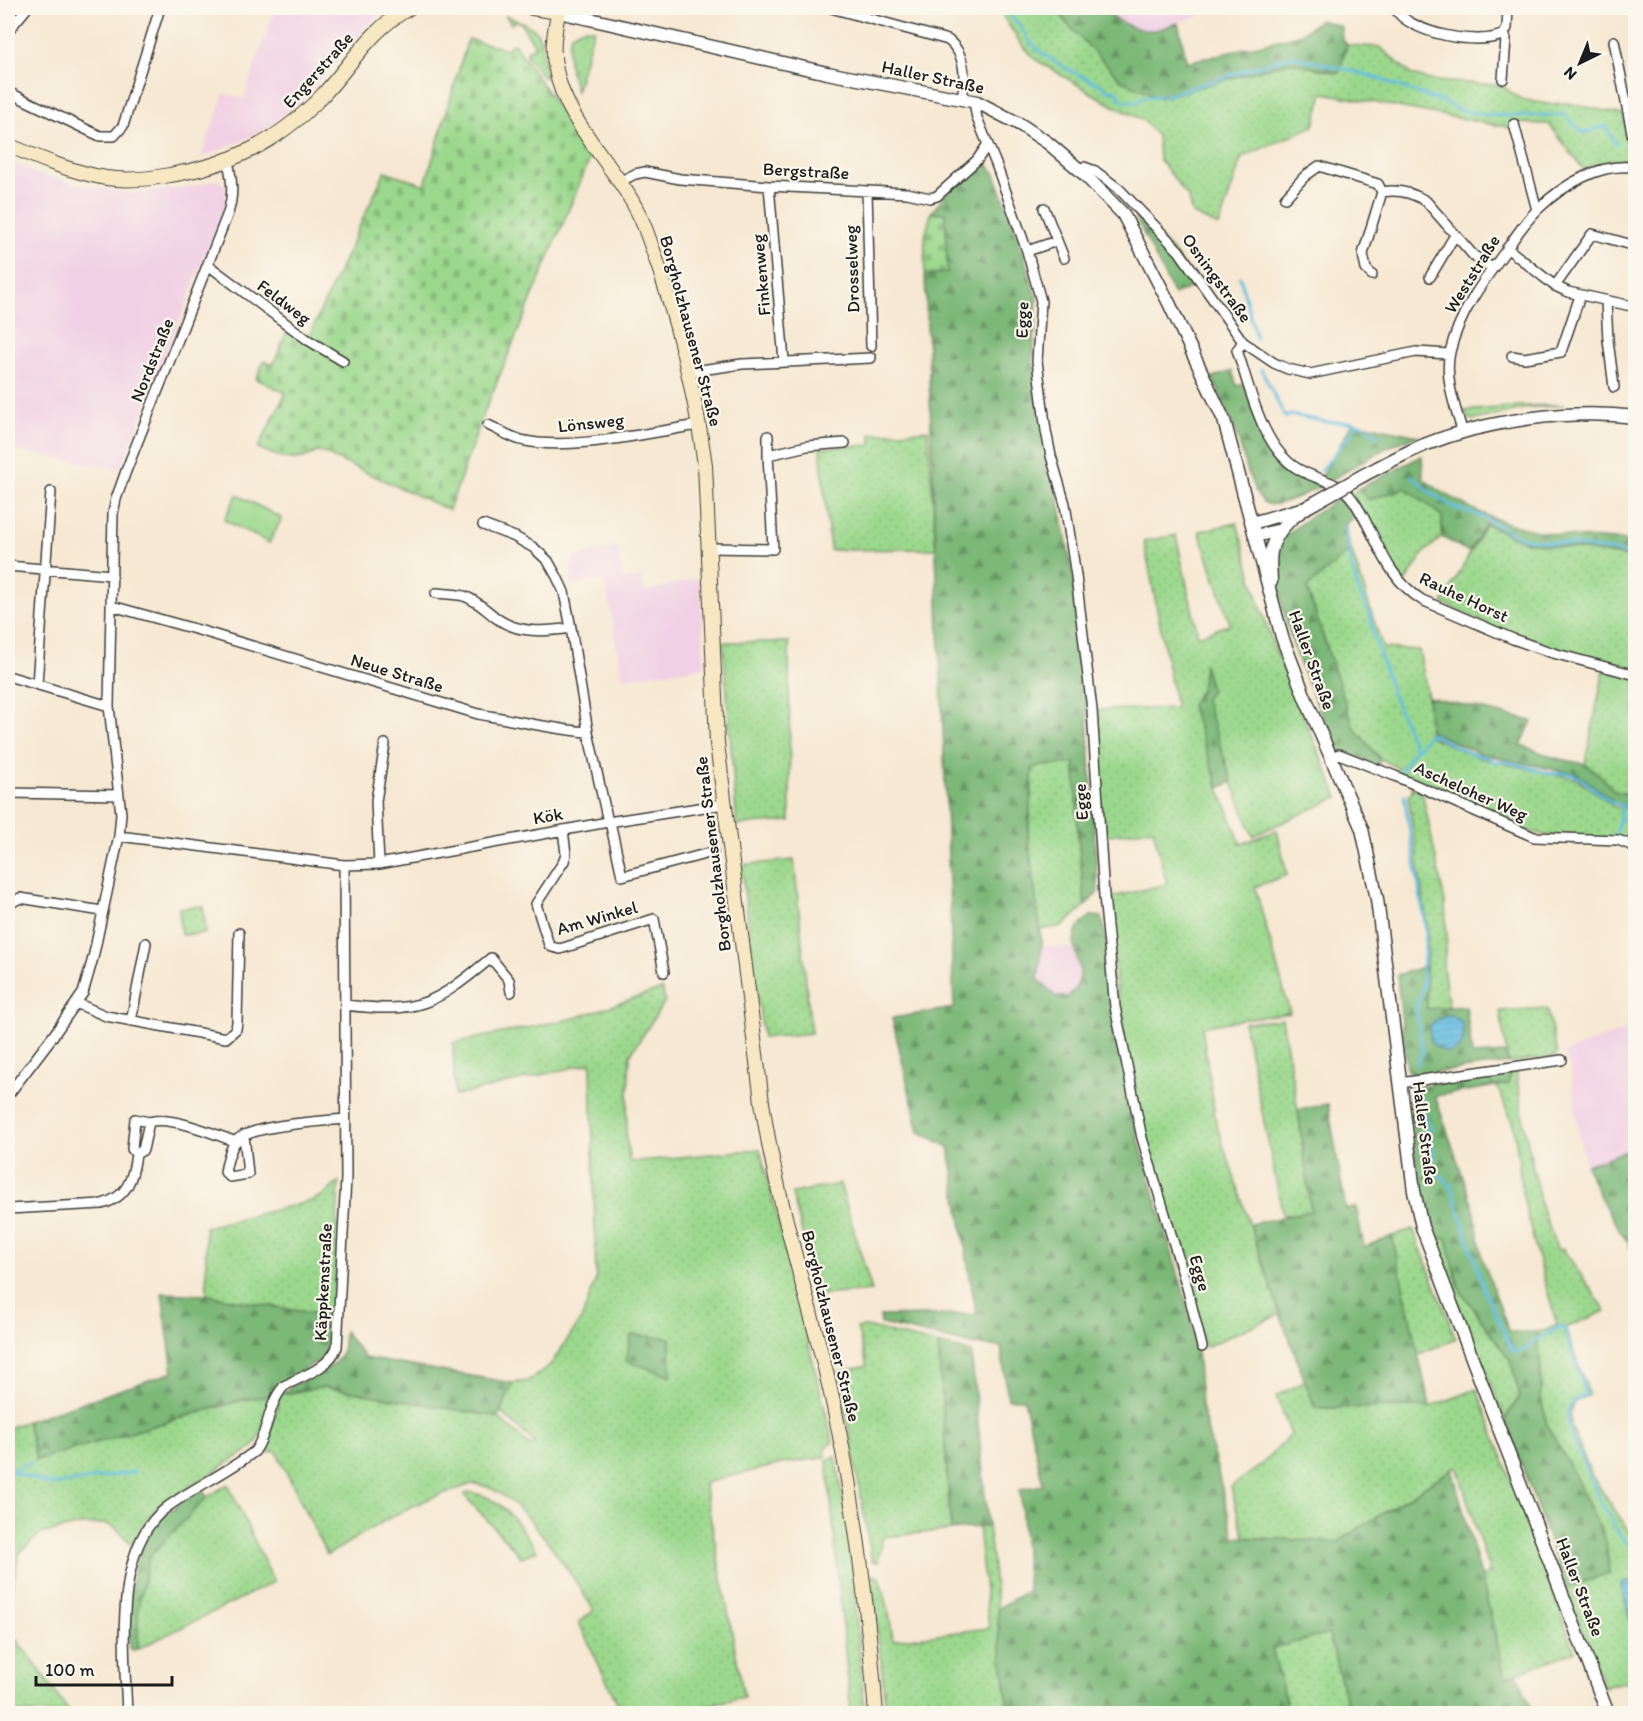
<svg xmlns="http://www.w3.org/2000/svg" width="1643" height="1721" font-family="Itim,sans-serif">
	<defs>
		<pattern id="grass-dots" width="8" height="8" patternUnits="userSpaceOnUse" patternTransform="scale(1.5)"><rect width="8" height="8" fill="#9bd88d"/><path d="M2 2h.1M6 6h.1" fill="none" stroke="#85b979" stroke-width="1.8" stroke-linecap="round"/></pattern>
		<pattern id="forest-firs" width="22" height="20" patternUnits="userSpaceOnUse" patternTransform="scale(1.5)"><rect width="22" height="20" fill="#7cb878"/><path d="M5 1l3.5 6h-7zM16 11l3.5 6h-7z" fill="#659562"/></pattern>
		<pattern id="cemetery-stones" width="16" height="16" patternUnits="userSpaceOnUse" patternTransform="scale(1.5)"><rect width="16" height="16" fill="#9bd88d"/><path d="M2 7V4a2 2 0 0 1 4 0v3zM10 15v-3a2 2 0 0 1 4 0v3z" fill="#85b979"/></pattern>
		<pattern id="water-rules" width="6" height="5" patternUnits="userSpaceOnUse" patternTransform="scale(1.5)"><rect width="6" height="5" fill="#62bde0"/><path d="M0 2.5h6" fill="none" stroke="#54a2c0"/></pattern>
	</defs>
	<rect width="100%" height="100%" fill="#fbf7ec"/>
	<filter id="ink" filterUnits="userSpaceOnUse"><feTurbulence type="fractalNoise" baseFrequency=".0167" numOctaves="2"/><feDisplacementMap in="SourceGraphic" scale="12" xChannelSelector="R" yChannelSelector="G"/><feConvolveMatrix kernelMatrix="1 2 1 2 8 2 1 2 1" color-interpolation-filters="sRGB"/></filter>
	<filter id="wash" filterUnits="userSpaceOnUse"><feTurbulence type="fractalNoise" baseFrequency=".008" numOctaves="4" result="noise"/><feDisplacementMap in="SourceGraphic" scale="24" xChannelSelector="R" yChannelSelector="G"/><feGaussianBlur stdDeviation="1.35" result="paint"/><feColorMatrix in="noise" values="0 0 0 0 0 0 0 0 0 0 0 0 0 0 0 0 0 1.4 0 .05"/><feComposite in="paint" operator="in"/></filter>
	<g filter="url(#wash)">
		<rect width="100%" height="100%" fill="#f6e8d2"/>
		<path fill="#f0d0e4" d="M275,8h114l-13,10 -74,83 -36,29 -65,28 23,-65 20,6z
			M1104,8h97l1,7 -48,15 -22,-2 -22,-14z
			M8,160l28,14 41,10 53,9 54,-5 34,-8 8,8v16l-106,265 -112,-20z
			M617,547l6,33 18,-3 3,14 57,-13 3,89 -82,11 -17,-99 -34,6 2,-28z
			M1042,945l32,4 6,20 1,10 -3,9 -10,9 -12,1 -18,-19z
			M1635,1026v122l-49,17 -8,-34 -7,-60 -7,-18z"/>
		<path fill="url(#grass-dots)" stroke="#5c7a54" stroke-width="1.5" d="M998,8h58l13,18 91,72 129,-36 49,11 9,-28 33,2 32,28 22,6 67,4 20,14 26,5 21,-1 56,12 9,40 -4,4 -23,2 -22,9 -35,-46 -38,-1 1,5 -189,-35 -9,33 -72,31 -23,69 -27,-12 -4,-17 -29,-38 -2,-23 -14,-16 -33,-16 -74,-44 -17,-19z
			M506,16c42,14 33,20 40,60l-2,2 -18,-23 1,-4 8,-5 -14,-23 -5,-2 -5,3z
			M583,28l11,1 -18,62c-6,-20 -11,-37 -5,-57z
			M1564,405l-36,3 -54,12 -5,-1 -5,-8 55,-5z
			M928,430l8,119 -106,1 -10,-102 51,-3v-11z
			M1405,488l37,28v21l-19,17 -18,29 -13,-17 -40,-72 6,-5 11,11z
			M1237,523l23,83 15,43 63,148 -85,39 -21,-54 -28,-83 7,-8 -10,-1 -10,15 28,83 22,56 36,-14 10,45 -32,12 35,126 -46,6 -42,8 14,96 64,191 -75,33 -60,-210 -26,-130 -11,-109 59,-14 -14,-55 -50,7 -9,-126 82,-2 -32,-167 32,-6 22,101 32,-12 -31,-93z
			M1486,524l37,17 102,15 10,10v98l-2,7 -78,-20 -42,-15 -70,-33z
			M1351,549l32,99 36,2 9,47 1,34 -2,2 2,3 51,22 97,21 38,28 20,2v34l-91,-8 -20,-5 -127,-57 1,-5 -18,-9 -27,-32 -46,-139z
			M723,642h66l1,179 -53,4z
			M1604,670l31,8v117l-20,-3 -13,-15 -17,-13z
			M1075,763l3,73 7,70 -22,20 -23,4 -12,-94 5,-69z
			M1412,786l10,5 23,112 2,36 -4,28 6,40 -22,2 -1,-43 2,-34 -20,-136 4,-4z
			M794,860l17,173 -48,5 -22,-173z
			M203,906l3,27 -25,2 -2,-27z
			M662,989l3,12 -35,54 -4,82 4,25 130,-13 73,293 -8,5 1,10 -45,7 -77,19 40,214 -44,10 -2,6h-76l-43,-90 15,-13c-23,-35 -75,-124 -120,-126 -7,0 -14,5 -21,7 -40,9 -89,43 -126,64l-51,-104 -15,3 6,-11 14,-49 43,-7 174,30 32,29 5,-3 -34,-31 12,-29 14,-2 12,-7 12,-10 30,-44 15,-41 -5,-216 -136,33 -2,-53 122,-25z
			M1547,1008l10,45 -2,4 -47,6 -8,-52z
			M1282,1019l16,91 13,101 -28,5 -39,-193z
			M1516,1072l8,53 17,81 17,45 5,-2 43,62 -41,17 24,66 -13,8 -6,9 1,15 21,50 43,64v139l-31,8 -38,-99 43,-15 -3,-32 -30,-63 -29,-53 -6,-27v-28l-4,-38 9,-2 11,-5 -22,-78 -12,-51 -9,-69 -17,-41 12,-2 1,-11z
			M339,1182l-6,135 -126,-22 -2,-68 106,-26 13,-6z
			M840,1184l32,107 -54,4 -26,-102z
			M1413,1229l43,110 -39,16 -25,-119z
			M1431,1238h16l12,50 52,74 9,34 -15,23z
			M866,1327l72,17 13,186 -68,7 -5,25 -6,-1 -22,-127 -14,-62 31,-6 -10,-38z
			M1306,1381l10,27 114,-1 47,-18 98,262 -70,27 -24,-102 9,-2 -33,-108 -119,76 -94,-5 -13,-50 30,-22 30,-31 -15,-38z
			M272,1396l-14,44 -6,8 -90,56 -14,15 -16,26 -16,-17 -10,-4 -25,1 -40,9 -21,18 -12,50v-27l3,-20h-3v-127l19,-7 9,39 210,-61z
			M836,1457l13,78 16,178h-14l-24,-253z
			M228,1484l46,98 -136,67v-41l11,-51 58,-60z
			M468,1492c36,4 50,33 69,59l-16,6 -57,-62z
			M988,1526c8,62 13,125 21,187h-123l-14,-138 7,2 9,30 5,33 96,-12 -11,-101z
			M8,1630l24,29 38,54h-62z
			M1329,1634l20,79h-60l-17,-65z"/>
		<path fill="url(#forest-firs)" stroke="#4c6a4a" stroke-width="1.5" d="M1056,8h48c12,13 32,24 51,22 7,-1 15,-5 23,-7l9,39 112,-27 21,-15 21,6 1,13 5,6 -8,28 -50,-11 -129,36 -39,-18 -52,-54z
			M986,163l9,11 28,78 14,48 -4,60 40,217 14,133 11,182 -13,14 -7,-70 -3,-73 -42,4 -5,69 14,109 -4,34 18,18h12c28,-27 -3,-40 9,-68 3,-5 9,-9 14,-13l11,1 36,221 45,152 14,58 4,57 33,132 104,5 114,-73 29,107 24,101 12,-3 17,39h-185l-20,-79 -57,14 17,65h-280l-11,-86v-19l30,-17 -8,-102 23,-4 -19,-86h-16l-7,-52 -32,-3 -88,-20 -1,-8 96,-2 -27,-167 -30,-15 -27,-114 62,-10 -29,-733 22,-3 -2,-59h-14c15,-19 31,-44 55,-50z
			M1133,212l42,42 21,31 -22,10z
			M1232,371l5,15 7,-2 10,28 21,45 22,17 23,6 33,-58 65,14c-12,4 -24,8 -34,13 -19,10 -101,65 -119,54 -14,-9 -22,-51 -28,-67 -7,-20 -15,-39 -25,-58z
			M1422,456l1,23c24,17 52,33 81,43 41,14 88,17 131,19v25l-10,-10 -102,-15 -37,-17 -17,28 -27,-15v-21l-37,-28 -36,12 -11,-11z
			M1339,498l17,18 -11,9 6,24 -44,39 46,138 27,33 -2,7 -40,-16c-25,-56 -54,-111 -60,-172 -1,-7 -4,-17 -3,-23 3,-22 47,-45 64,-57z
			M1204,664l7,27 -6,8 27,83 -13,6 -28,-83 10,-15z
			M1428,697l104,24 -11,24 34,13 30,6 17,13 13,15 20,3v10l-18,-1 -38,-29 -98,-21 -52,-23z
			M1426,966l1,43 39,-3 6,49 34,-2 2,10 -94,12 -7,-6 -10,-94z
			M1510,1073l-1,11 -74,12 39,113 9,51 26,72h28l4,38v28l6,27 29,53 30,63 3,32 -43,15 -61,-169 15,-23 -9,-34 -52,-74 -12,-50h-16l-12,-47 -10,-96 10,-9z
			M1328,1104l18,106 10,-3 8,40 28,-11 38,171 -115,1 -35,-94 -30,-90 61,-13 -13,-101z
			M1635,1148h1l-1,106c-19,-29 -37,-56 -49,-89z
			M162,1293l45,2 126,22 1,28 -9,12 -39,23 -14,16 -27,3 -209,61 -9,-39 146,-49z
			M344,1331l21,27 148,25 -15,34 -174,-30 -43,7c15,-14 49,-22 57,-35 6,-8 5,-18 6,-28z
			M631,1335l39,3 1,38 -45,-15z
			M938,1344l33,8 17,174 -37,4z
			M202,1489l5,8 -58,60 -11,51v41l-6,1 -3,-2c-1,-43 -1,-96 31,-129 12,-12 28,-20 42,-30z"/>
		<path fill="url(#cemetery-stones)" stroke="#5c7a54" stroke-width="1.5" d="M468,39l38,10 8,-6 77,113 -107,257 -35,97 -130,-59c-25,14 -36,8 -61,-3l28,-55 -30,-14 8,-18 9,4 15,-36 21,7 76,-165 40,14z
			M931,213h14l2,59 -22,3v-38z"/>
		<path fill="#9bd88d" stroke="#5c7a54" stroke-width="1.5" d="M237,495l45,23 -13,25 -45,-23z"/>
		<path fill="url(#water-rules)" stroke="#3f6c7e" stroke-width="1.5" d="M1450,1015l11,6c5,14 4,30 -14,32l-16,-10 -2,-16 5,-6z
			M1624,1582l8,1 3,5v38l-4,-3 -10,-37z"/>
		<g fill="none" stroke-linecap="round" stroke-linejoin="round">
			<path stroke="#62bde0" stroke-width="3" d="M1006,8c3,8 9,12 14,18 5,7 8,15 14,20 19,18 47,30 70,40l2,5 8,-1 4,2 2,8 17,2 6,-5 25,-2 123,-39 77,19 80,29c20,16 89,11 116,11l19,18 22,-7 11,18
				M1240,277l16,61
				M1261,369l24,48 7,-2 35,7h24l14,4 13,10
				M1321,471l32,-40 3,-7
				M1412,476l19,17 24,15 25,8 41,22 93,13 22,6
				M1343,526l4,9 4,28 7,26 12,26 3,17 19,61 23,55 4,-1 8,-11 4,-2c13,6 25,13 39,19 9,4 17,2 25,9 14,-3 40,8 53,11 8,1 21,-1 28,3 25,13 26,30 60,31
				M1401,771l14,-23
				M1404,795l22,136 -4,50 2,4 -8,23 7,46 -5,6v5
				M1616,835l6,-28
				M1423,1099v10l8,20 -2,3c4,17 8,20 2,37l14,10 6,7 33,103 28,61 2,2 15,-4 3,-6 25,-13 2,-3 5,2 22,66 -11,7 -7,8 1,18 5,14 28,64c7,7 8,14 13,22 5,9 12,17 21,23
				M10,1471l43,14 82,-13
				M8,1472l23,-10"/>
		</g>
	</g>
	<g filter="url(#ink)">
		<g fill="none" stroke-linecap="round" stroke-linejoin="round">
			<defs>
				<path id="minor" d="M831,8l117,32c18,14 18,37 14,59
					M1395,8c12,25 85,39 109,26
					M8,31l19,-23
					M1614,41l22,112
					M1503,79l3,-40 -2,-5 3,-6 1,-20
					M8,92l92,44h14l9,-10 37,-118
					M977,102l-2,6 2,10 19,46 31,87 14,50 -4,60 9,70 5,25 14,48 11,72 16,134 12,186 11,111 27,131 45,149 15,60
					M1514,124l23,86
					M1081,171l3,-4 11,4 23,17 61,63 64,91 31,21 14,6 22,5 106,-22 33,2
					M621,181l14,-7 10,-2 35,7 89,7 138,7 23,5 7,-2 40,-36 11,-16
					M769,186l15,175
					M867,191l4,155
					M1285,198l20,-22 14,-10 59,18 4,8c15,-3 31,1 44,9l47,54 19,13
					M1044,208l20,50
					M1507,248l48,38 13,6 68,15
					M1027,251l30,-10
					M208,265l100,75 35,21
					M1372,275l-6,-6 -3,-15 19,-62
					M1430,277l25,-42
					M1555,286l37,-52 44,12
					M1606,302l2,38 6,47
					M1243,342l-6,8c13,38 25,98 61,119 20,12 41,11 55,31 25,36 30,75 69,100l91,39 40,14 83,22
					M1512,356l12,2 37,-6 19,-56
					M687,372l55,-8 129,-6
					M488,425c11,5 22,12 33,15 48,12 129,-8 178,-15
					M1463,433c-8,-26 -19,-55 -13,-81 9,-39 34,-72 57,-103 9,-14 19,-28 31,-40 24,-23 63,-48 98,-41
					M768,436v19
					M483,525l32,12 19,11 14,13 9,16 7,15 7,36 17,104
					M708,548l65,1 -5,-94 39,-9 38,-3
					M8,566l104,9
					M436,593c9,1 19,1 28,3 12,4 21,13 31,21 22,17 50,15 76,11
					M112,606l90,25 276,83c37,6 73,15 110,18l20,90
					M8,676l101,30
					M37,684l14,-192
					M1332,757l7,-3 56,22 139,61 84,3 18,7
					M8,793l111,2
					M610,822l12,54 91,-24
					M563,830l3,24 -2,7 -28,43 13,41 3,2 8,2 94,-30 10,53
					M119,836l225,29 35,-1 229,-42 116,-18
					M379,864l-3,-63 9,-57
					M9,904l11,-6 82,13
					M76,1003l30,13 120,22 10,-9 1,-7 2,-89
					M345,1005c74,9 89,0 146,-47l18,22 2,12
					M131,1021l15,-78
					M1400,1083l162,-23
					M8,1095l45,-59 30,-43 10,-35 26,-122 2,-22 -12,-108 4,-193 3,-14 10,-28 102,-258c6,-19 4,-33 0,-52
					M149,1122c20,-7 66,12 87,20
					M244,1135l4,39 -18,3 -5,-5c2,-10 4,-22 11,-31 14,-16 86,-20 109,-22
					M8,1209l94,-5c26,-7 31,-26 34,-50l-4,-5 3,-30 14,3 -6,28 -7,4
					M127,1714c-2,-60 -15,-165 39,-206 28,-21 61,-35 89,-57 14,-19 12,-46 29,-65 19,-10 45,-18 53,-39l9,-169 -2,-313"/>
				<path id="tertiary" d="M559,12l268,61 150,29 44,23 27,18 33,28 42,43 46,89 55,117 58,217 22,58 58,134 15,70 37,292 8,36 186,487
					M1362,476c21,-11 41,-22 62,-31 63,-25 144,-36 212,-28
					M1252,523l49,-14
					M1255,536l26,-6
					M1271,582c0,-10 -2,-21 0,-30 3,-22 26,-40 45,-50"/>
				<path id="secondary" d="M532,8l27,4
					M559,8c-4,20 -8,41 -3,62 11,58 68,102 89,158 28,75 49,157 60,237l12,278 45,359c13,91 41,180 64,270 27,112 41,226 50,342
					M8,145c32,14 64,27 98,33 22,3 43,1 64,-3 61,-10 107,-33 150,-77 31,-32 49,-68 89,-90"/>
			</defs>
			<use href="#minor" stroke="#3d3b37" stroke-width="12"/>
			<use href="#tertiary" stroke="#3d3b37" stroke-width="15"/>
			<use href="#secondary" stroke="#3d3b37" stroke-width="16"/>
			<use href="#minor" stroke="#fff" stroke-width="9"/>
			<use href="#tertiary" stroke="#fff" stroke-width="12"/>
			<use href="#secondary" stroke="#f7e8c3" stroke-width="14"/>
			<defs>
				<path id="tertiary-bridge" d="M1316,502l46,-26"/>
			</defs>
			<use href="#tertiary-bridge" stroke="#3d3b37" stroke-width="15" stroke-linecap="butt"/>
			<use href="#tertiary-bridge" stroke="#fff" stroke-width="12"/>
		</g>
	</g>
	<g text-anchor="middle" stroke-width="4.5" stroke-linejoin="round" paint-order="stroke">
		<g font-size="18" fill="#1c1c1c" stroke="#fbf7ec">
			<text transform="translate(318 70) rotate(-48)" y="6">Engerstraße</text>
			<text transform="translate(933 77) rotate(12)" y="6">Haller Straße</text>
			<text transform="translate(806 171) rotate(3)" y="6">Bergstraße</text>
			<text transform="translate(852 269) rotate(-92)" y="6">Drosselweg</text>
			<text transform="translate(1472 274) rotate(-58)" y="6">Weststraße</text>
			<text transform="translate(761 275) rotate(-95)" y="6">Finkenweg</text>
			<text transform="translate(1217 278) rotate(54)" y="6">Osningstraße</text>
			<text transform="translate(284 302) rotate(37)" y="6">Feldweg</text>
			<text transform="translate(1022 320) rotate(-89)" y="6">Egge</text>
			<text transform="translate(691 331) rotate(75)" y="6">Borgholzhausener Straße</text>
			<text transform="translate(152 360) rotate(-68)" y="6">Nordstraße</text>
			<text transform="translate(591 423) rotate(-6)" y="6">Lönsweg</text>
			<text transform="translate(1464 597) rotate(25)" y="6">Rauhe Horst</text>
			<text transform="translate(1312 660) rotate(70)" y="6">Haller Straße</text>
			<text transform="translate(397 673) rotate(17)" y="6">Neue Straße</text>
			<text transform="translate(1471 791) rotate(24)" y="6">Ascheloher Weg</text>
			<text transform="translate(1081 802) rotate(-94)" y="6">Egge</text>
			<text transform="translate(548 816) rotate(-10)" y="6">Kök</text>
			<text transform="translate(713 854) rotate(-97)" y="6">Borgholzhausener Straße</text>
			<text transform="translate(597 918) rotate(-16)" y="6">Am Winkel</text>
			<text transform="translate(1425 1133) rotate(83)" y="6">Haller Straße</text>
			<text transform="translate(1200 1273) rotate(74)" y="6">Egge</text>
			<text transform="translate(323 1282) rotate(-87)" y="6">Käppkenstraße</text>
			<text transform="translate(831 1326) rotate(76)" y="6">Borgholzhausener Straße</text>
			<text transform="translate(1580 1587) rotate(69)" y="6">Haller Straße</text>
		</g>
	</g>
	<rect width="1643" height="1721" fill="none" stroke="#fbf7ec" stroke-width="30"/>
	<g transform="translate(1580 63) rotate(223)" stroke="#fbf7ec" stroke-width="4.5" paint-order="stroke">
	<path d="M0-4.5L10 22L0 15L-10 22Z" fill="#1c1c1c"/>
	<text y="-9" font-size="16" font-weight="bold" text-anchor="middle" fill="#1c1c1c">N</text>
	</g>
	<path d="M36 1676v9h136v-9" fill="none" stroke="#1c1c1c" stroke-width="3"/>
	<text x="45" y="1676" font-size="18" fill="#1c1c1c" stroke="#fbf7ec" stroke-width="4.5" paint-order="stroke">100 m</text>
</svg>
